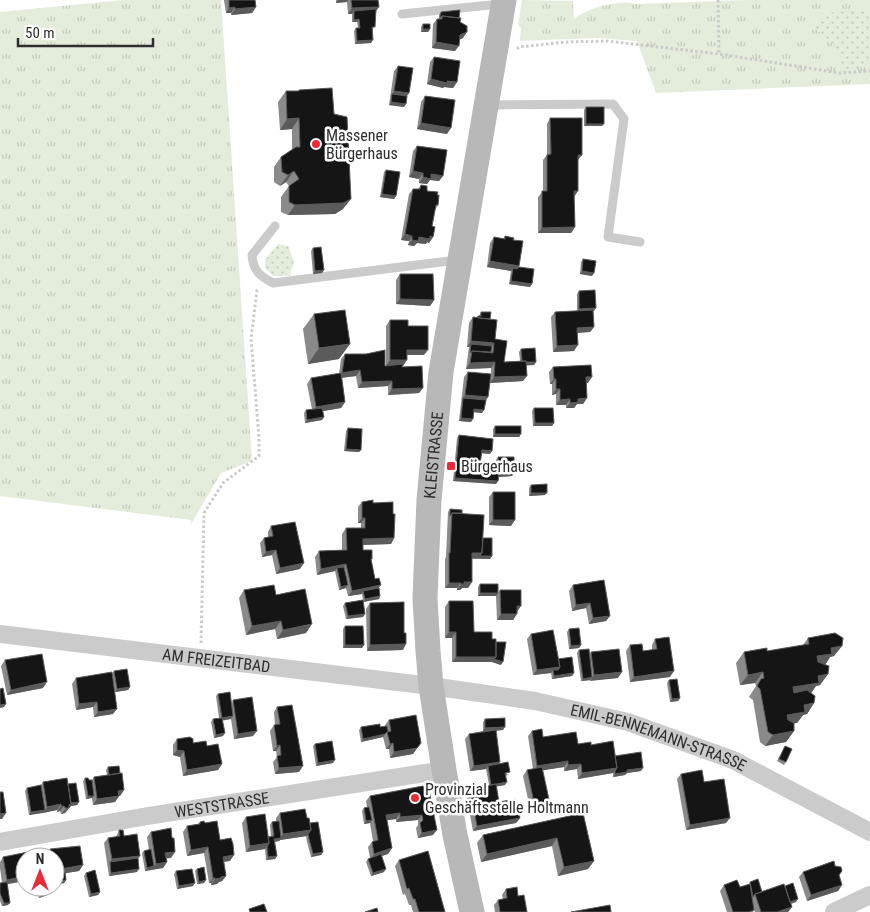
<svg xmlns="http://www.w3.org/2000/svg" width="870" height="912" font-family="'Roboto Condensed',sans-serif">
	<defs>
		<pattern id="grass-tufts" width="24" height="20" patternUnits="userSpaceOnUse" patternTransform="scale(1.25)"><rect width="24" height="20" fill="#e4ecdb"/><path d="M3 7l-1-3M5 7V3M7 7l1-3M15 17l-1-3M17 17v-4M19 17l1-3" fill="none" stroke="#c4cbbc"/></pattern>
		<pattern id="park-dots" width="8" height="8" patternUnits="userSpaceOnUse" patternTransform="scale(1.25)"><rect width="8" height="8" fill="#e4ecdb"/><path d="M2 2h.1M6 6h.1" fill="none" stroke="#c4cbbc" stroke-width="1.8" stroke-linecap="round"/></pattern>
	</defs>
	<rect width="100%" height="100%" fill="#fff"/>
	<path fill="url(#grass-tufts)" d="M124,0h97l31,461 -31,12 -30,51v-4l-191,-24v-484z
		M522,0l51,1 1,18c15,-12 44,-19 62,-15l111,-4h123v84l-214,9 -19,-52 -40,-3 -77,3 1,-13 -3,-3z"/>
	<path fill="url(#park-dots)" d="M860,10l10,4v52l-27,4c-2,-24 -14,-30 -31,-44l11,-13z
		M278,244l10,2 6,15 -4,15h-17l-8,-8v-8z"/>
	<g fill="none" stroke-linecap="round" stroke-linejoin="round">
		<path stroke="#cbcbcb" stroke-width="3" stroke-dasharray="2.5 2.5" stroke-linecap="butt" d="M718,0l1,54
			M517,49l2,-2 46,-5 42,-1 112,13 121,19 30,-2
			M201,643l3,-130 19,-30 36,-27v-18l-8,-99 6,-49 2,-1"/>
		<path stroke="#cbcbcb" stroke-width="9" d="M402,14l98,-10
			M489,105l124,-1 11,15 -16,118 32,5
			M275,226l-23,29c1,16 8,21 21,28l184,-23"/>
		<g stroke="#cbcbcb" stroke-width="18">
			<path id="s1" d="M0,634l431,52 104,15 93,21 105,38 137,72"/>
			<path id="s2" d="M0,842l148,-26 296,-46"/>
			<path d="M834,912l36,-17"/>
		</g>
		<path stroke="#b8b8b8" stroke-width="25" id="s3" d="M472,912l-17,-77 -11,-65 -13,-84 -3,-35 -3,-53 4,-98 12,-128 63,-372"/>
	</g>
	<path fill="#8a8a8a" d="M224,0h31l1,7 -4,6 -21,2v-2h-5z
		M336,0h42l1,7 -3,4 -5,32 -16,1 -1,-13 2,-3h2l-1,-6h-5v-8h-4l-1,-12 -11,1z
		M441,12l18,6 4,20 -3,1 -5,12 -23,-3 1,-24 4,-5h2v-4z
		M423,24l7,5 -2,3h-7v-5z
		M434,57l23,25 -4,6 -9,-1 -1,1 -16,-4 3,-22z
		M398,66l9,30 -3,11 -15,-2 5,-34z
		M299,90l35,24 9,95 -8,5 -47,1 -7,-3v-15l8,-11 -3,-4 -6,4 -6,-4v-15l7,-10 11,-7v-21l-12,1 -2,-28 8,-11h12z
		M425,96l22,38 -30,-5 4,-27z
		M586,107l16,19h-18v-16z
		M550,118l28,42 -4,37 1,30 -4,6h-33v-36l5,-6v-31l4,-5v-31z
		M417,146l26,30 -4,5 -9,-1 -3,4 -8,-1v-4l-10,-2 4,-26z
		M386,170l10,26 -2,3 -14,-2 4,-25z
		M421,185l6,6 11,14 -3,5 -3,16 1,11 -4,6 -2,-1 -1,2 -9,-1 -3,3 -6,-1 1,-4 -8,-1 8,-46 4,-5h5z
		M505,236l14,30v1l11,20 -21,-3 2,-13 -24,-4 3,-24 4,-6 9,2z
		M313,248l11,22 -2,3 -9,1 -2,-23z
		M583,259l11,14 -2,3 -12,-2 1,-12z
		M400,274l34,26 -4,6 -34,-2v-24z
		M579,291l17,17 -3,3 1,16 -4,5 -13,1 -3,18 -21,1 -2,-35 4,-5 22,-1v-17z
		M481,312l9,7 5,20 9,23 16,-1 -1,-9 2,-3 15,13 -2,3h-7l-4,16 -33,2 -2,14 -2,3 -4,13 -8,-1 -3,10 -12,-1 5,-44 4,-5 23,2v-6l-25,1 3,-22h-2l2,-24 4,-6 3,1 2,-2h1z
		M314,314l25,45 -31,5 -5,-35z
		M390,320l18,6 16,29h-17l-4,11 -1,1 21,21 -4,5 -31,2v-9l-30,2 -2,-12 -14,2 3,24 -4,6 -18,3 1,6 -2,3 -17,3 -1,-10 2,-3 6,-1 -5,-25 4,-6 28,-4 2,-15 4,-5 40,12h4h-3v-40z
		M553,367l35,16h-1v15l-4,6h-6l-3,4h-8v-3h-10v-11l-4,1v-11h-2l-1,-12z
		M534,408l20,15 -2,3h-19l-1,-15z
		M495,426l26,8 -2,3h-26v-8z
		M348,428l13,22 -2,2 -15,-1 2,-20z
		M459,435l31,19 -9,-1 -1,12 17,2 -1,-7 2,-3 16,16 -2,3 -13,1 -1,4 -2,3 -43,-3 4,-43z
		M531,485l14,10 -16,1v-8z
		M493,492l18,34 -22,-1v-28z
		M362,502l11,1 21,35 -3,6 -28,1v5l8,10 4,19 4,9 1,8 -1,3 -16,3 2,12 -2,3 -17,2 -3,-13 2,-3 18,-3 -1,-6 -14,2 -2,-8 -7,2 -4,-19 -18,4 -2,-18 4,-6 23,-1v-16l4,-6h15v-5h-3v-16z
		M450,509l12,4 21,25 9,18 -2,3h-18v23l-4,6h-6l-2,2h-3v-2h-12v-29l1,-2 2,-45z
		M271,526l29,43 -24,5 -4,-19 -10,2 -2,-14 4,-5 4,-1v-5z
		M480,584l18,9 2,-3 17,22 -4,8h-16l-1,-24h-18v-9z
		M573,585l37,31 -4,5 -17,3 -3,-16 -14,3 -3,-20z
		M244,590l32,5 30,38 -29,6 -2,-10 -29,6 -7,-37z
		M449,601l25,31 22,10 5,23 -9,-3h-40v-24h-7v-31z
		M370,603l34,30 -1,17 -36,1 -1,-42z
		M345,626l19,19 -2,3h-19v-19z
		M569,629l12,16 -2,3 -10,1 -2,-17z
		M531,634l43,39 -2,3 -20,3 -1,-6 -18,2 -6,-36z
		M808,638l34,8 -8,10 -4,1 -5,8 3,9 -8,11 -4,1 -5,7 3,10 -7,11 -4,1 -6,8h-3v8l-8,11 -21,4 -5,-4 -7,-42 -4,-3 7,-11 -1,-3 -15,2 -4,-22 8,-11 23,-1 36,-6z
		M655,639l15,38 -40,5 -4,-31 4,-6 13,6 9,-1v-5z
		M579,650l11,4 1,-2 27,26 -37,3 -4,-28z
		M5,660l38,28 -36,7 -6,-29z
		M114,671l16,16 -2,3 -13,2 -3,-18z
		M76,678l37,36 -19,3 -1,-10 -17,3 -4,-26z
		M669,680l11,18 -2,3 -8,1 -3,-19z
		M218,694l14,9 1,-3 20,36 -19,3 -3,-20 -9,1 1,16 -9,2 -3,-16 2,-3 6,-1 -3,-22z
		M277,707l22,65 -24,2 -2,-12 4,-5 -1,-6h-3l-3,-20 4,-6h1l-1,-13z
		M485,719l18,11 -7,1 3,33 9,11 -2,1 -1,9 -9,1 3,16 21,16 -4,5 -43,8 -7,-37 4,-5 19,-4 -3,-16 -16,2 -5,-32 4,-5 14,-3v-9z
		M389,720l32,23 -8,11 -23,4 -1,-9h-3l-3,-12 -22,5 -2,-12 2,-3h19l5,-1v-1z
		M532,731l11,6 35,7 13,1 24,11 26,15 -14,2 -2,2 -12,2v-4l-35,6 -1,-10 -13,2v-4l-22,3 4,40 -15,3 -8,-37 4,-6 6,-1 -5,-33z
		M177,739l30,7 15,18 -4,6 -35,6 -3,-19 -7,-2v-10z
		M315,744l18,19 -17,3 -3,-20z
		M785,746l1,16 -2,3 -7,-4z
		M108,767l12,6 4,17 -4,6h-1l-4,6 -22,3 -1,-7 -6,1 -3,-18 2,-3 4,2h3l2,-3 13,-2 -1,-5z
		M681,774l23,8 22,41 -40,7 -9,-51z
		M43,782l25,3 11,17 -2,3 -6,1 -6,7 -4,1 -1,-3 -3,1v-2l-28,5 -4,-24 2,-3 14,-3z
		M423,786l10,49 -15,3 -2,-10 2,-3v-5l-22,2v-3l-9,1 5,28 -4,6 -7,2 3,16 -13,4 -5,-14 2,-3 2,-1 -2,-11 4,-5 1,-1 -3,-18 -6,1 -2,-13 2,-3 3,-1 -1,-6 4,-5z
		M280,813l27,5 16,34 -2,3 -10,2 -4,-15 -1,-6 -26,4 -1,1 -4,1 2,14 -2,3 -9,1 -1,-11 -19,3 -4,-29 4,-6 22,20 3,-1 -1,-11 2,-3 4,-1v-3z
		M583,813l11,48 -6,8 -30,7 -6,-30 -71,16 -4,-19 6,-8z
		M200,822l5,1 15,17 10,21 -6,1 2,14 -4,5 -3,1 -2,2 -6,1v-2h-2l-5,-30 -17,3 -4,-24 4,-6 11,-2z
		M119,830l5,6 13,36 -28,4 -5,-33 4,-5 8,-1z
		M151,832l20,26h-5l1,4 -4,6 -18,3 -3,-18 2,-2 5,-1 -2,-13z
		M50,849l33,16 -4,6 -14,2 1,7 -2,3 -9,2v-28h-8l-1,-2z
		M3,857l5,27v21l-6,1 -2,-5v-18h2l-2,-15v-6z
		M399,860l46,52h-32l-2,-7h-2l-4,-11 -2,1 -8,-29z
		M197,869l7,14 -7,1 -2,-13z
		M176,871l17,15 -16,3 -3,-15z
		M803,872l36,3 3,10 -4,6 -31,10 -8,-24z
		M86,873l14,19 -2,3 -9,2 -5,-21z
		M750,882l12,10 34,10 -5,2 1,3 -4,5h-33l-1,-2 -1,2h-26l-7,-21 4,-6 16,2 9,-2z
		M35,887h12v8l-8,3z
		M506,889l12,7 9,16h-32l-1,-7 4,-5 5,-1 -1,-4z"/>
	<path fill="#5b5b5b" d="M338,0h10l-1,2 -11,1z
		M235,7l-4,6h-5l3,-5z
		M256,7l-4,6 -21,2 4,-6z
		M379,7l-4,5 -21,-1 -2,3h-4l4,-6z
		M359,19l-2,3h-5l2,-2z
		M423,29h7l-2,3h-7z
		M467,32l-4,6 -6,3 3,-6z
		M373,40l-2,3 -16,1 2,-3z
		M436,42l23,4 -4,5 -23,-3z
		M431,79l16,2 10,1 -4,6 -9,-1 -1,1 -16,-4z
		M394,91l15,2 -4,6 -13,-5z
		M391,102l15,2 -2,3 -15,-2z
		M299,118l-7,11 -12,1 7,-11z
		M421,123l30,5 -4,6 -30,-5z
		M586,124h18l-2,2h-18z
		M578,155h4l-4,5z
		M294,171l-8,11 -6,4 8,-11z
		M413,171l10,2 -4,6 -10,-2z
		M431,174l12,2 -4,5 -9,-1 -3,4 -8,-1 4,-6z
		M574,191h4l-4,6z
		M382,194l14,2 -2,3 -14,-2z
		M351,199l-8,10 -8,5 -47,1 7,-10z
		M575,227l-4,6h-33l4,-5z
		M405,234l7,2 -3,5 -8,-1z
		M430,236l3,1 -4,6 -2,-1 -1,2 -9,-1 -3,3 -6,-1 4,-5 7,-3z
		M490,261l29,5 -4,6 -2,-4 -2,3 -24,-4z
		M324,270l-2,3 -9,1 2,-3z
		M582,271l12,2 -2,3 -12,-2z
		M511,281l21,3 -2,3 -21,-3z
		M400,299l34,1 -4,6 -34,-2z
		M596,308l-2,3h-17l2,-2z
		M594,327l-4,5 -17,1 4,-5z
		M471,341l23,2 -4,6 -19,-5 -2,3h-2z
		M350,344l-11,15 -31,5 11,-16z
		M578,345l-4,6 -21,1 4,-6z
		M407,350h21l-4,5h-21z
		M390,360h17l-4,6h-17z
		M495,362l-4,6 -25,1 4,-6z
		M536,362l-2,3 -14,1 2,-3z
		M360,370l-4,6 -18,2 4,-5z
		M527,376l-4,5 -33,2 4,-6z
		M586,377h6l-4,6h-6z
		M554,379h2l-4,5h-2z
		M392,381l-4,5 -30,2 4,-6z
		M423,388l-4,5 -31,2 4,-6z
		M556,389h4l-4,5 -4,1z
		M465,395l23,2 -4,6 -21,-5z
		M587,398l-4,6h-6l-3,4h-8l4,-5 8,-4z
		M570,399l-4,6h-10l4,-5z
		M345,402l-4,6 -29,5 4,-6z
		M474,409l10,1 -2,3 -10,-1z
		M324,417l-2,3 -17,3 2,-3z
		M461,418l12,1 -2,3 -12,-1z
		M535,423h19l-2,3h-19z
		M495,434h26l-2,3h-26z
		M346,449l15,1 -2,2 -15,-1z
		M482,450l10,1 -2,3 -10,-1z
		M514,473l-2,3 -15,1 2,-3z
		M455,478l43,3 -2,3 -43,-3z
		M531,493h16l-2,2 -16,1z
		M362,518h3l-4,5h-3z
		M493,520h22l-4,6 -22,-1z
		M394,538l-3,6 -32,1 4,-6z
		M276,550l-4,5 -10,2 4,-5z
		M472,553h10l10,3 -2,3 -22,-1z
		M304,563l-4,6 -24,5 4,-6z
		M346,564l-4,6 -5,-2 -2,3 -18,4 4,-6z
		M464,582h8l-4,6h-6l-2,2h-3l4,-6z
		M449,583h12l-4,5h-12z
		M348,585l-2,3 -7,2 2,-3z
		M381,585l-4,5 -14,1 -1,3 -14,2 4,-5z
		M480,593h18l-2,3h-18z
		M380,596l-1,3 -16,3 2,-3z
		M590,603l-4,5 -14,3 4,-6z
		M517,606h4l-4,6z
		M365,614l-2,3 -17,2 2,-3z
		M501,614h16l-4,6h-16z
		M610,616l-4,5 -17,3 4,-6z
		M281,621l-6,8 -29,6 6,-9z
		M312,624l-6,9 -29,6 6,-9z
		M449,632h7l-4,6h-7z
		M406,644l-3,6 -36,1 3,-6z
		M345,645h19l-2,3h-19z
		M581,645l-2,3 -10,1 2,-3z
		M842,646l-8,10 -4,1 -5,8 -16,2 8,-11 14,-8z
		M456,657h40l7,5 -2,3 -9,-3h-40z
		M560,667l-4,5 -3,-2 -2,3 -18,2 4,-5z
		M674,671l-4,6 -40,5 4,-5z
		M622,672l-4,6 -28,3 4,-6z
		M763,672l-8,11 -15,2 8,-10z
		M574,673l-2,3 -20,3 2,-3z
		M828,674l-8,11 -4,1 -5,7 -25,5 7,-11 25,-11z
		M592,677l-2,3 -9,1 2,-2z
		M47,682l-4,6 -36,7 4,-5z
		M130,687l-2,3 -13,2 2,-3z
		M680,698l-2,3 -8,1 2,-3z
		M97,702l-4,5 -17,3 3,-6z
		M814,703l-7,11 -4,1 -6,8 -18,3 8,-11 17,-10z
		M6,704l-2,3 -4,1v-3z
		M117,709l-4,5 -19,3 4,-5z
		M233,716l-2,3 -11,2 2,-3z
		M505,727l-2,3 -20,1 2,-3z
		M257,731l-4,5 -19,3 4,-5z
		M794,731l-8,11 -21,4 8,-11z
		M225,733l-2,3 -9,2 2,-3z
		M385,734l-2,3 -22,5 2,-3z
		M393,743l-4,6h-3l4,-5z
		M280,745l-4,6h-3l4,-5z
		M417,748l-4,6 -23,4 4,-6z
		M177,750l7,1 -4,6 -7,-2z
		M335,760l-2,3 -17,3 2,-3z
		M568,761l-4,6 -31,5 4,-6z
		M500,762l-4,5 -8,-1 -2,3 -16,2 4,-5z
		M222,764l-4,6 -35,6 4,-6z
		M581,764l-4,5 -13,2 4,-6z
		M303,766l-4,6 -24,2 4,-6z
		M617,768l-4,5 -35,6 4,-6z
		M643,768l-2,3 -14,2 -2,2 -12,2 2,-3 12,-4z
		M507,782l-2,3 -16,3 2,-3z
		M124,790l-4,6 -6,1 4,-6z
		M88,796h6l-2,2 -6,1z
		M119,796l-4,6 -22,3 4,-6z
		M79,802l-2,3 -6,1 -6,7 -4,1 8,-9 2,-2z
		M61,804l-4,6 -14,3 4,-6z
		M550,804l-4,6 -15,3 4,-6z
		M61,806h3l-4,5 -3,1z
		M45,810l-2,3 -14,2 2,-3z
		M6,813l-4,6h-2v-5z
		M400,813l-4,6 -14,2 4,-6z
		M422,815l-4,5 -22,2 4,-5z
		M520,818l-4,5 -43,8 4,-5z
		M730,818l-4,5 -40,7 4,-5z
		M372,820l-2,3 -6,1 2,-3z
		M311,830l-4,6 -27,4 -1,1 -7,1 2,-3 6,-1 3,-4z
		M437,830l-4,5 -15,3 4,-5z
		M557,838l-5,8 -71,16 6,-8z
		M269,843l-4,6 -19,3 4,-6z
		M208,847l-4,6 -17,3 4,-6z
		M392,848l-4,6 -18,6 4,-6z
		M175,852l-4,6 -10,1 4,-6z
		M323,852l-2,3 -10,2 2,-3z
		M234,855l-4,6 -11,1 4,-5z
		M140,856l-4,5 -26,1 2,-3z
		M277,856l-2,3 -9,1 2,-3z
		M594,861l-6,8 -30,7 6,-9z
		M167,862l-4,6 -18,3 2,-3 7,-2 2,-2z
		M83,865l-4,6 -24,4v-5z
		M139,869l-2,3 -28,4 2,-3z
		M386,869l-2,3 -13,4 2,-3z
		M25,876v5l-22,4 4,-5z
		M226,876l-4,5 -3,1 -2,2 -6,1 4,-6 6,-2z
		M213,878h2l-4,5h-2z
		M66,880l-2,3 -9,2 1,-3z
		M206,880l-2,3 -7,1 2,-2z
		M195,883l-2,3 -16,3 2,-3z
		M842,885l-4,6 -31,10 4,-6z
		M49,892l-2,3 -8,3 2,-3z
		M100,892l-2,3 -9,2 2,-3z
		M798,899l-2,3 -8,2 2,-2z
		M4,903h6l-2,2 -6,1z
		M792,907l-4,5h-11z"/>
	<path fill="#151515" stroke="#5b5b5b" d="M229,0h26l1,7 -21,2v-2l-6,1z
		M351,0h27l1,7 -27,1z
		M376,9l-1,18h-3l1,13 -16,1 -1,-13h4l-1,-9 -5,1v-9z
		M460,10l-1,8 -17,-2 -2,2 1,-6z
		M442,16l19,2 -1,4 7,4v6l-7,3 -1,11 -23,-4 1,-23h5z
		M423,24h7v5h-7z
		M434,57l26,4 -3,21 -10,-1v2l-16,-4z
		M398,66l15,2 -4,25 -15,-2z
		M332,88l2,26 13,3 4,82 -8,4 -48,2 -6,-3v-16l10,-7 -5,-8 -6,4 -6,-3 -1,-15 15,-10h4l-1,-29 -12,1 -1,-28h13v-1z
		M392,94l15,2 -1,8 -15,-2z
		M425,96l30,4 -4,28 -30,-5z
		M586,107h18v17h-18z
		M550,118h32v37h-4v36h-4l1,36 -33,1v-37h5v-36l4,-1z
		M417,146l30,4 -4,26 -12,-2v5l-8,-2v-4l-10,-2z
		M386,170l14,2 -4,24 -14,-2z
		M421,185l6,1v5l11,1 -1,3h2l-1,10h-2l-4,21 3,1 -2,10 -3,-1v3l-11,-2 -1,4 -6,-1v-4l-7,-2 8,-45h7z
		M505,236l9,2 -1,2 10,1 -4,25 -29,-5 4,-24 11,2z
		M321,247l3,23 -9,1 -2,-23z
		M583,259l13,2 -2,12 -12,-2z
		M519,267l15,2 -2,15 -21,-3 2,-13 4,1z
		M400,274h33l1,26 -34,-1z
		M595,290l1,18 -17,1v-18z
		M345,310l5,34 -31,4 -5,-34z
		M593,310l1,17 -17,1 1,17 -21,1 -2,-34z
		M481,312h10l-1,7 -12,-1v-2h3z
		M473,317l24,3 -2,19 12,2 -3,21 22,-1 1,15 -33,1 1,-15 -25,1 2,-12 21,2 1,-10 -23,-2z
		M390,320h18v6h20v24h-21v10h-17z
		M471,344l21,2 -1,6 -19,-1 -2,2z
		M535,348l1,14h-9l-1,-1h-4l-1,-12z
		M385,350v16l18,-2 -1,3 20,-1 1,22 -31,1v-8l-30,1 -2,-12 -18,3 3,-19h21z
		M591,365l1,12h-6l1,21 -9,1v3l-8,1v-4l-10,1v-11h-4v-10h-2l-1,-12z
		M468,372l23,2 -3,23 -23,-2z
		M341,373l4,29 -29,5 -5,-29z
		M463,398l23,2 -2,10 -10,-1 -1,10 -12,-1z
		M322,408l2,9 -17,3 -1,-10z
		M534,408h19l1,15h-19z
		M495,426h26v8h-26z
		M348,428l14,1 -1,21 -15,-1z
		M459,435l34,4 -1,12 -10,-1 -2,15 19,3 -1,-11h16v16l-15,1 -1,7 -43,-3z
		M547,484v9h-16v-8z
		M493,492h22v28h-22z
		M373,500v3l20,-1v12h2l-1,24 -31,1v11h9v9h-1l4,20 4,-1 2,7 -29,6 -6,-27 -25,5 -2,-18 28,-1 -1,-22h19v-10h-3v-16z
		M450,509l12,1v3h-10l-2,3z
		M452,513l32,2 -2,38h-10v29h-8v2h-3v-1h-12v-30h1z
		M295,522l9,41 -24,5 -4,-18 -10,2 -2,-14 9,-2 -2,-10z
		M483,538h9v18h-12l2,-3z
		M344,567l4,18 -7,2 -4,-19z
		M604,580l6,36 -17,2 -3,-15 -14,2 -3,-20z
		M480,584h18v9h-18z
		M274,585l2,10 29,-6 7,35 -29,6 -2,-9 -29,5 -8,-36z
		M379,588l1,8 -15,3 -2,-8z
		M500,590h21v16h-4v8h-16z
		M363,600l2,14 -17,2 -3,-13z
		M449,601h24l1,31h18v7h4v18h-40v-25h-7z
		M404,602v31h2v11l-36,1v-42z
		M345,626h18l1,19h-19z
		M579,628l2,17 -10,1 -2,-17z
		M553,630l7,37 -23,3 -6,-36z
		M835,633l8,5 -1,8 -11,2 1,6 -15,2 1,6 11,4 -1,8 -10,2 1,7 -26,4 1,6 13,-3 8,6 -1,7 -10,2 1,7 -18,3 1,5 6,3v8l-21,4 -5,-3 -8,-43 -3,-3 4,-7 3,-1 -1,-6 -15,3 -4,-23 23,-4v3l42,-7 -1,-6z
		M669,637l5,34 -40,6 -4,-32 12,-1 1,7 14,-2 -2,-10z
		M496,642h10l-3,20 -9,-3 2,-2z
		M589,649l3,28 -9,2 -4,-29z
		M619,649l3,23 -28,3 -3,-23z
		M42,654l5,28 -36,8 -6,-30z
		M572,657l2,16 -20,3 -1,-6h5l2,-3 -2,-8z
		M127,669l3,18 -13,2 -3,-18z
		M112,672l5,37 -19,3 -1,-10 -18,2 -3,-26z
		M677,679l3,19 -8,1 -3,-19z
		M3,688l3,16 -6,1v-16z
		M230,692l3,24 -11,2 -4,-24z
		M252,697l5,34 -19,3 -5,-34z
		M292,705l11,61 -24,2 -2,-12 4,-1 -1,-10 -3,1 -3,-21 6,-1 -3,-17z
		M416,715l5,28 -4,5 -23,4 -1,-9 -3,1 -3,-12 4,-1 -2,-11z
		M222,718l3,15 -9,2 -3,-16z
		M505,718v9l-20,1v-9z
		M380,724v3l7,-1 1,5 -3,3 -22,5 -2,-12z
		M542,729l1,8 33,-5 2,12 13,-2v3l22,-4 4,27 -35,5 -1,-9 -13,1v-4l-31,5 -5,-35z
		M496,730l4,32 -26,4 -5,-32z
		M190,737l3,2v4l13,-2 1,5 11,-2 4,20 -35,6 -3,-19 -7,-1v-11z
		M332,741l3,19 -17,3 -3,-19z
		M785,746l7,3 -6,13 -7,-3z
		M641,752l2,16 -16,2v2l-12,2v-3l2,-3 -2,-12z
		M508,762l2,10 -5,1 2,9 -16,3 -3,-19z
		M119,766l1,7 -11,2 -1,-8z
		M542,767l8,37 -15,3 -8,-37z
		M702,770l2,12 20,-3 6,39 -40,7 -9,-51z
		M122,773l2,17 -6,1 1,5 -22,3 -3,-22z
		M67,778l4,26 -2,1v3h-4l-1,-2h-3v-2l-14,3 -4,-25z
		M85,778h3l1,2h3l2,16h-6z
		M76,783l3,19 -8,1 -3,-19z
		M496,784l3,18 17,-3 4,19 -43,8 -7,-37z
		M41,785l4,25 -14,2 -4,-24z
		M423,786l6,4 8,40 -15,3 -2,-10 3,-3 -1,-5 -22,2v-4l-14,2 6,33 -18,6 -2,-12 6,-2 -8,-44z
		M0,792h3l3,21 -6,1z
		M369,807l3,13 -6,1 -2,-13z
		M305,809l2,9h2l2,12 -28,4 -3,-21z
		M583,813l11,48 -30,6 -7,-29 -70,16 -4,-19z
		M265,814l4,29 -19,3 -4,-29z
		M204,821l1,2 12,-2 3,19 11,-2 2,6 1,11 -11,2 3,19 -5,1v1l-6,1v-1h-2l-5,-31 -17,3 -4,-24 13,-2v-2z
		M279,821l2,17 -7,1 3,17 -9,1 -1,-10 2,-4 -1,-6 6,-1 -2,-14z
		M318,822l5,30 -10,2 -4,-15 -1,-5 3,-4 -1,-7z
		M171,828l1,10h2l1,14 -10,1 2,9 -11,2 -5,-32z
		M119,830h4l1,6 13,-2 3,22 -28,3 -4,-21 12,-2z
		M80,846l3,19 -28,5v-13h-3l-2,-8z
		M151,849l3,17 -7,2 -3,-17z
		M428,851l17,61h-26l-4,-13h-2l-4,-11 -2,1 -8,-29z
		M28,852l1,5h-4v19l-18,4 -4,-23z
		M381,854l5,15 -13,4 -5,-14z
		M138,858l1,11 -28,4 -1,-11z
		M834,861l1,5 6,1 1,4 -3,4 3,10 -31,10 -8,-23z
		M204,867l2,13 -7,2 -2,-13z
		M192,869l3,14 -16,3 -3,-15z
		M95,870l5,22 -9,2 -5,-21z
		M65,871l1,9 -10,2 -1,-2v-7z
		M758,879l4,13 -7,2 -2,3 -3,-15z
		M737,880l3,7 10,-3 4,26 -5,2h-16l-9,-27z
		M7,882l3,21h-6l-4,-10v-10z
		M793,883l5,16 -8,3 -5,-16z
		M784,884l8,23 -15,5h-16l-6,-18z
		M38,887h9l2,5 -8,3z
		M517,887l1,9 6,-1 3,17h-27l-2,-12 9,-2 -1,-9z
		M264,904l3,8h-17l-1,-3z
		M610,905l1,7h-40z
		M377,908l1,4h-13z"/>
	<g fill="#eb2a3a" stroke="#fff" stroke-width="2">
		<circle cx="316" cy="144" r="5"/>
		<rect x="446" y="461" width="10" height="10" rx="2.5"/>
		<circle cx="415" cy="798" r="5"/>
	</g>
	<g text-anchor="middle" stroke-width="5" stroke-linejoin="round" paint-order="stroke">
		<g font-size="16" fill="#2e2e2e" stroke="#fff" text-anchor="start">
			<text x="326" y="141">Massener<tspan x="326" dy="18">Bürgerhaus</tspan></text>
			<text x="461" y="472">Bürgerhaus</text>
			<text x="425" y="795">Provinzial<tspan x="425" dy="18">Geschäftsstelle Holtmann</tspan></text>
		</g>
		<g font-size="16" fill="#2e2e2e" stroke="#fff">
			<text dy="6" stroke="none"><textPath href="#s3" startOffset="461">KLEISTRASSE</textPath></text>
			<text dy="6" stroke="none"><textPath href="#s1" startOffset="218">AM FREIZEITBAD</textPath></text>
			<text dy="6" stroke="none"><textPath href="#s1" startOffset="668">EMIL-BENNEMANN-STRASSE</textPath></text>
			<text dy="6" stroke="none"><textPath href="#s2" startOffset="225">WESTSTRASSE</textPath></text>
		</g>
	</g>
	<g transform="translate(40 872)"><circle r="24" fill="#ffffff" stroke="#ababab"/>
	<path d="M0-4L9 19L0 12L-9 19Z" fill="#eb2a3a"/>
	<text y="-8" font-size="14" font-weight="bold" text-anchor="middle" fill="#2e2e2e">N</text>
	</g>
	<path d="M18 38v8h135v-8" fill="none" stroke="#2e2e2e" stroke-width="2.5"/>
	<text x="25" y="38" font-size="15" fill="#2e2e2e" stroke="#ffffff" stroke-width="4" paint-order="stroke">50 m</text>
</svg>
